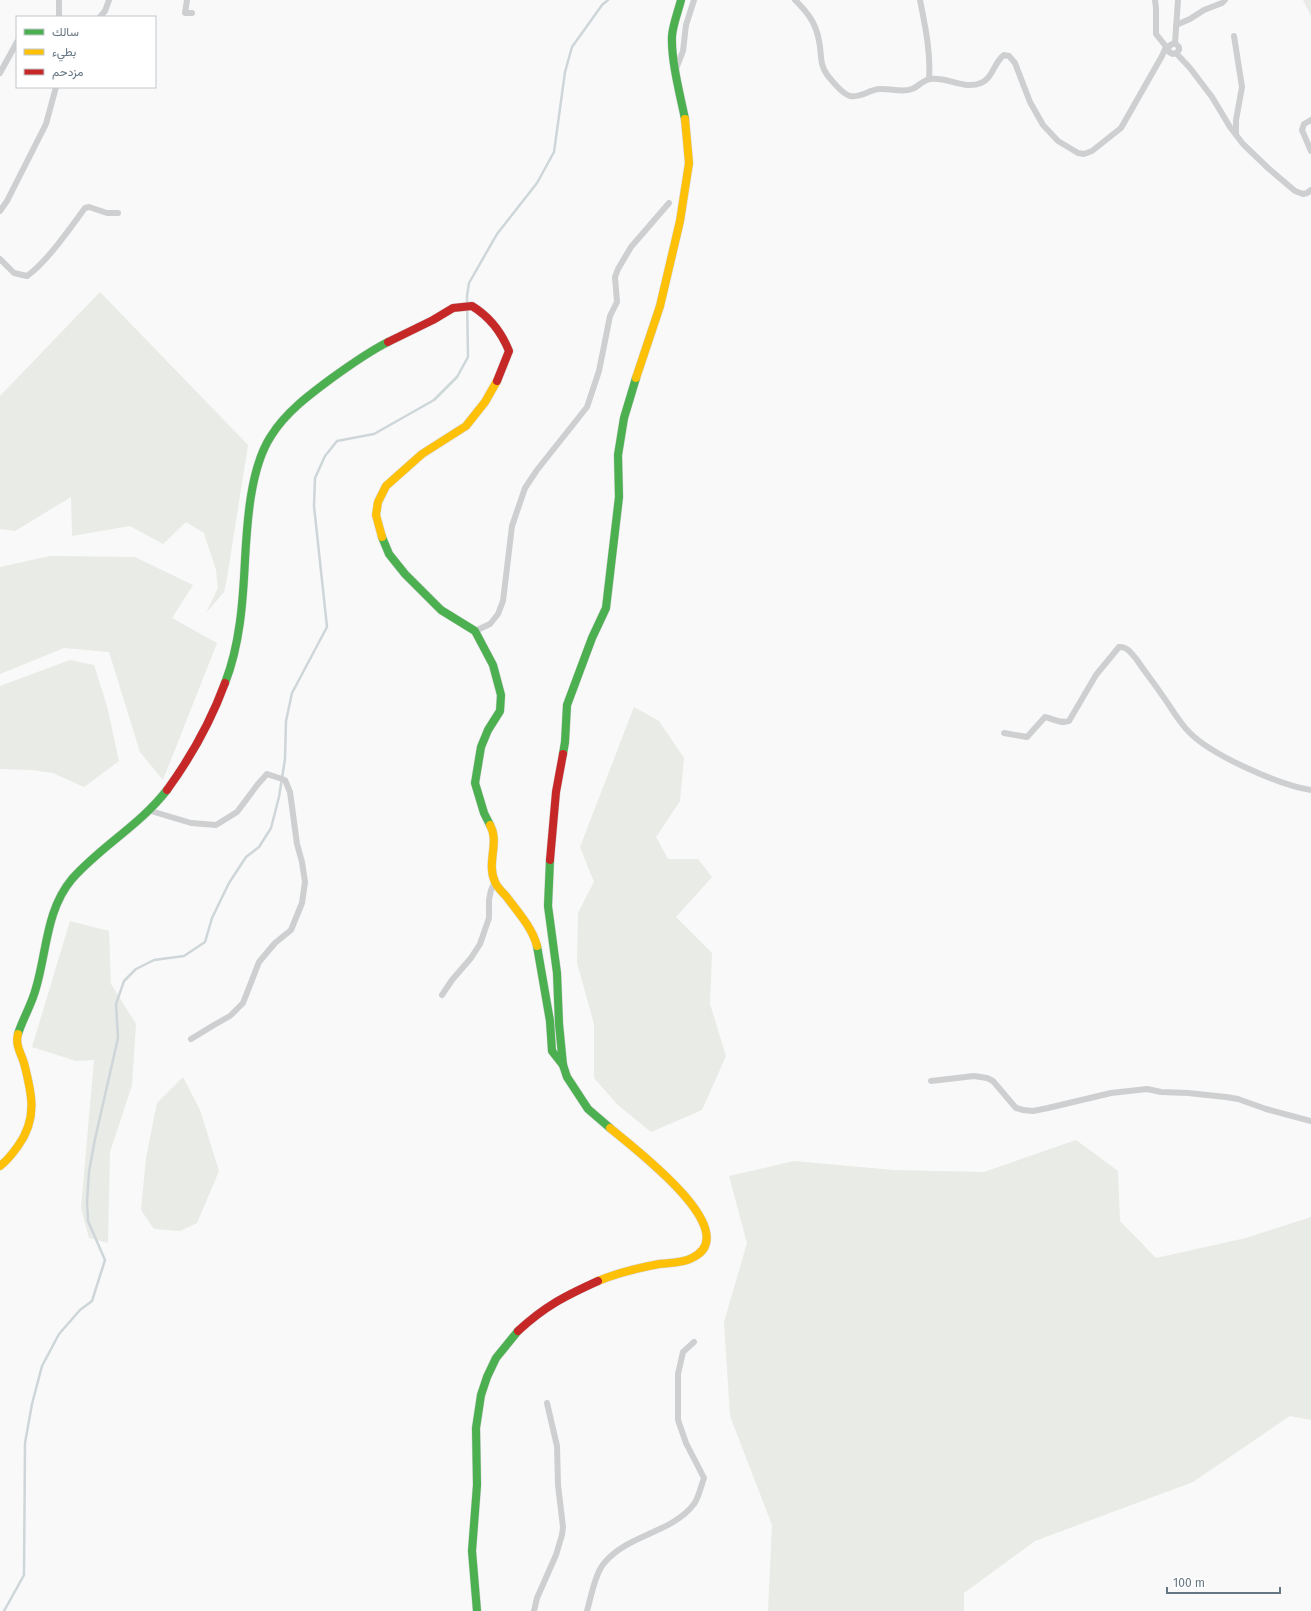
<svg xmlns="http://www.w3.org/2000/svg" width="1311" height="1611" font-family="'Fira Sans',Vazirmatn,sans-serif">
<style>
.green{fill:#e8ebe6}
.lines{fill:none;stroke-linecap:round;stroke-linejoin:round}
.stream{stroke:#ced6d9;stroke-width:2.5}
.fast-casing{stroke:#d5d6d7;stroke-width:9}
.slow-casing{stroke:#d5d6d7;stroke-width:9}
.jam-casing{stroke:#d5d6d7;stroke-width:9}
.street{stroke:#cecfd0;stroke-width:6}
.fast{stroke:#4caf50;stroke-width:8}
.slow{stroke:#ffc107;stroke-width:8}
.jam{stroke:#c62828;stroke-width:8}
</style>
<rect width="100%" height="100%" fill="#f9f9f9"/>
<g class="green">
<path d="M 1303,0 L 1311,0 L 1311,16 Z"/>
<path d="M 100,292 L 248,445 L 227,578 L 224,592 L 206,613 L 218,588 L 216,570 L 204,533 L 186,522 L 163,544 L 130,526 L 72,536 L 71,497 L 15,531 L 0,529 L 0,396 Z"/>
<path d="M 50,556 L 135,557 L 193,585 L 172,618 L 217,643 L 163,780 L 140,752 L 109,652 L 64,648 L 0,674 L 0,567 Z"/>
<path d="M 70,660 L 94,665 L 107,706 L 119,761 L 84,787 L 53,773 L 31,770 L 0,769 L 0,686 Z"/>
<path d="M 634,707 L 659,721 L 684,758 L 680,801 L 656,837 L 668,859 L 698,859 L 712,877 L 676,917 L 712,953 L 710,1004 L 726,1056 L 702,1110 L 651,1132 L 618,1105 L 594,1078 L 594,1024 L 577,963 L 578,913 L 594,882 L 580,847 Z"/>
<path d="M 70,921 L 109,931 L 111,984 L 136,1024 L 132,1085 L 110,1152 L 108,1243 L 89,1238 L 81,1208 L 94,1060 L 76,1061 L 32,1047 Z"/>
<path d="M 183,1077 L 200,1110 L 219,1171 L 197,1223 L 180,1231 L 154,1229 L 141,1210 L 146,1158 L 157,1103 Z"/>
<path d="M 1076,1140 L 1118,1171 L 1120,1221 L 1156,1258 L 1246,1238 L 1311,1217 L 1311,1420 L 1290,1416 L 1193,1482 L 1035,1541 L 964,1593 L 964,1611 L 768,1611 L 772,1525 L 730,1416 L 724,1322 L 747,1243 L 729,1176 L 794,1161 L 893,1170 L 984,1172 Z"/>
</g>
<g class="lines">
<path class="stream" d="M 4,1611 L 24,1575 L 25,1443 L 32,1404 L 42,1366 L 59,1334 L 80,1310 L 92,1301 L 105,1260 L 88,1221 L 87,1202 L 89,1172 L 95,1139 L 118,1038 L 116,1004 L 124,981 L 136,969 L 154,960 L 184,956 L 205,942 L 212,918 L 229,883 L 246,857 L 259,847 L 271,828 L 279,797 L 285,759 L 286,721 L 292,693 L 327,627 L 314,506 L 315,478 L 325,456 L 337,441 L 374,434 L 434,400 L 457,377 L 468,357 L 467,296 L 469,283 L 497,234 L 537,183 L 554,152 L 565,72 L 572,47 L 602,5 L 608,0"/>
<g class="fast-casing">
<g id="fast">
<path d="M 681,0 C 678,12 673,24 672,36 C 671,61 680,94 685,119"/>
<path d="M 382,537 L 389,554 L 405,574 L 441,610 L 475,631 L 493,665 L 501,695 L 500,711 L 488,730 L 481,747 L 475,783 L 484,813 L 490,825"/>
<path d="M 225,683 C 240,645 243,601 245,560 C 247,524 250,468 271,436 C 286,412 309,395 332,378 C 350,365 368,352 388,342"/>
<path d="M 563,754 L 565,742 L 567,705 L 592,638 L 606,608 L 619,497 L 618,455 L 624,418 L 636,378"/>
<path d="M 550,860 L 548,906 L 557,973 L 559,1024 L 563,1065 L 567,1077 L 588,1109 L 610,1128"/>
<path d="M 537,946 L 550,1021 L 552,1051 L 563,1065"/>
<path d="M 18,1034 C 23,1018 32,1004 36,988 C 47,951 46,910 72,879 C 101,846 139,826 167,790"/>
<path d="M 477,1611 L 472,1551 L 477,1485 L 476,1428 L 481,1395 L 487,1377 L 496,1358 L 518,1331"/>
</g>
</g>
<g class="slow-casing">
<g id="slow">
<path d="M 636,378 L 660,306 L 680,221 L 689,163 L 685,119"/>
<path d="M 382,537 L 376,515 L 378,502 L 386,486 L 422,454 L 466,426 L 485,402 L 497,381"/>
<path d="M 490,825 C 500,842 486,863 495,882 C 497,887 502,892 506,896 C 517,911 532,927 537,946"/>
<path d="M 0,1166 C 8,1160 13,1153 18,1146 C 38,1118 32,1094 24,1063 C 21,1053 15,1045 18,1034"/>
<path d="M 598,1281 C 617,1273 638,1268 659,1264 C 669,1263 683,1263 692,1258 C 747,1232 631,1146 610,1128"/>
</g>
</g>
<g class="jam-casing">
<g id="jam">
<path d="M 388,342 L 433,320 L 453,308 L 472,306 C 490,317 501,331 509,351 L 497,381"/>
<path d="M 167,790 C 191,757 211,721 225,683"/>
<path d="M 550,860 L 556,792 L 563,754"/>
<path d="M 518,1331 C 545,1306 565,1296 598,1281"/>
</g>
</g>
<g class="street">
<path d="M 59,0 L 59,17"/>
<path d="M 187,0 L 185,13 L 192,13"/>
<path d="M 795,0 C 808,13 816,23 819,41 C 822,54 819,65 828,76 C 833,82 842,94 850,96 C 860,98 869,90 879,89 C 890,88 902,93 912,89 C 918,87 924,79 931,79 C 948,77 964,90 981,83 C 993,78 994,62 1004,55 L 1009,56 L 1015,63 L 1030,102 L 1043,125 L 1058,141 L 1078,153 L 1084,154 L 1092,151 L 1121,128 L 1162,56 L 1166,47"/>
<path d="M 920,0 C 925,25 931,53 929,79"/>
<path d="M 1155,0 L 1156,8 L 1156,34 L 1168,49"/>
<path d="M 100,17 L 105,11 L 109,0"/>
<path d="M 1176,25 L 1190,19 L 1204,10 L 1222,3 L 1225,0"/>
<path d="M 1234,36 L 1242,87 L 1236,120 L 1236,134"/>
<path d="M 1175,43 L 1178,0"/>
<path d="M 1176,53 L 1179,50 L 1179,47 L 1176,44 L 1172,44 L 1168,47 L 1169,52 L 1173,54 L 1176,53 L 1190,68 L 1212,97 L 1230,127 L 1243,144 L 1268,168 L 1295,191 L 1303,194 L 1307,193 L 1311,190"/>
<path d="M 676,69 L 683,51 L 686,25 L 694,0"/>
<path d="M 0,73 L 17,42"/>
<path d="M 1311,120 L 1304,124 L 1302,130 L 1311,151"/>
<path d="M 0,211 L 7,201 L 46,124 L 56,87"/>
<path d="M 0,259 L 14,273 L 27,276 C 47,262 70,228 85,208 L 89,207 L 107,213 L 118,213"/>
<path d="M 475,631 L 490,624 L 498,614 L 503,601 L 512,526 L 525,488 L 537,470 L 587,407 L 599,371 L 610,316 L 617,302 L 615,277 L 618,269 L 631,247 L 669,203"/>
<path d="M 1004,733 L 1027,737 L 1045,717 C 1054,719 1060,724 1069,721 L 1096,675 L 1119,647 C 1127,646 1132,654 1137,660 C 1145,672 1154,683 1162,695 C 1171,707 1178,721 1189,732 C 1211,755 1279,785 1311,790"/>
<path d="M 151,811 L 191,823 L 216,825 L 237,812 L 258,784 L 267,774 L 285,780 L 290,792 L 297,844 L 302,862 L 305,882 L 302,903 L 291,930 L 275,943 L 259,962 L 243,1003 L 230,1016 L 214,1025 L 191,1039"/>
<path d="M 442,995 L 452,980 L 471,958 L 480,944 L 489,918 L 489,900 L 491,890 L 495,882"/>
<path d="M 931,1081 L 974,1076 L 987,1078 L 993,1081 L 1016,1108 L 1023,1110 L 1033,1111 L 1048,1108 L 1111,1093 L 1147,1089 L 1161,1092 L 1188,1093 L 1226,1097 L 1238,1099 L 1266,1109 L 1311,1121"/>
<path d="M 534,1611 L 537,1598 L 556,1555 L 562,1535 L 563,1527 L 558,1485 L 557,1446 L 547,1403"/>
<path d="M 587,1611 C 591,1597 595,1573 605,1562 C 629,1534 672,1533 694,1504 C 699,1497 701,1486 704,1478 L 686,1443 L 678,1420 L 678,1374 L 683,1352 L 694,1342"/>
</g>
<use href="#fast" class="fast"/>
<use href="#slow" class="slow"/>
<use href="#jam" class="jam"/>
</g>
<rect x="16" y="16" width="140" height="72" fill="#ffffff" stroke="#c1c8cd"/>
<rect x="24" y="29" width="20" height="6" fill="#4caf50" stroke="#c1c8cd"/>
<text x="52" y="36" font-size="12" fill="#657683">سالك</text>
<rect x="24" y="49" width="20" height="6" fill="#ffc107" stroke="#c1c8cd"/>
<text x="52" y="56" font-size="12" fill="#657683">بطيء</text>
<rect x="24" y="69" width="20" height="6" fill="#c62828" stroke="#c1c8cd"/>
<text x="52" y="76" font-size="12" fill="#657683">مزدحم</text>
<path d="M1167 1587v6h113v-6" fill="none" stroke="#657683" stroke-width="2"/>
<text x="1173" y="1587" font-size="12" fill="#657683" stroke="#ffffff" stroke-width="3" paint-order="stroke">100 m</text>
</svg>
